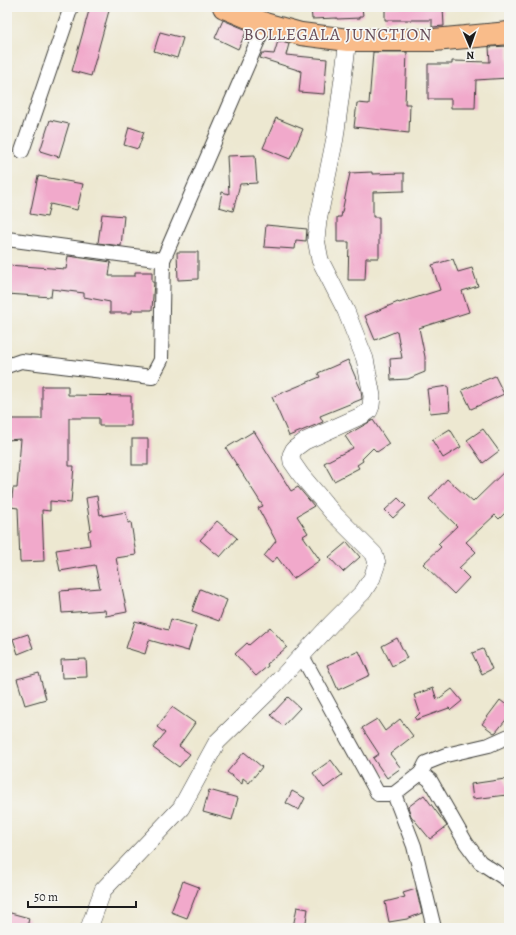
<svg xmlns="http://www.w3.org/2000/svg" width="516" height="935" font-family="Alegreya,serif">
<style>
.building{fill:#f1a9cb}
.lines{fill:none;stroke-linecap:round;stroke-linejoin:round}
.minor-casing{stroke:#3b3b37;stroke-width:16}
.tertiary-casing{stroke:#3b3b37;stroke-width:18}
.primary-casing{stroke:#3b3b37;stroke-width:24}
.minor{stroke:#fff;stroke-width:14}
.tertiary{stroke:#fff;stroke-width:17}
.primary{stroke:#f9bc8a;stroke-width:22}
.labels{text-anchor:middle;stroke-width:3.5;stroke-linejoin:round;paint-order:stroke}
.neighbourhood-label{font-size:17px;letter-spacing:1px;fill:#674d59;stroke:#f6f6f2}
</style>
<rect width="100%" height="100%" fill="#f6f6f2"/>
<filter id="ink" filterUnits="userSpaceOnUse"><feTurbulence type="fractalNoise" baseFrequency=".025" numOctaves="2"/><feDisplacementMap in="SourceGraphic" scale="8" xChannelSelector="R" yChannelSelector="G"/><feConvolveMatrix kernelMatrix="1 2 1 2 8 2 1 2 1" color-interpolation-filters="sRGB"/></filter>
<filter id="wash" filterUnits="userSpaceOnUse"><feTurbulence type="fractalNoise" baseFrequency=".012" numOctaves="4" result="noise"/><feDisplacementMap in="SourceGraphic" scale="16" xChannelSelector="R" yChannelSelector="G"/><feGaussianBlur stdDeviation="0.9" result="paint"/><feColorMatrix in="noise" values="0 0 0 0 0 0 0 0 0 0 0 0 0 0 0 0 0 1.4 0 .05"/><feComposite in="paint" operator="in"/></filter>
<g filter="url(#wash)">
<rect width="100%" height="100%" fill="#ede8d1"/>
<g id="blocks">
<g class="building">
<path d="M 90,7 L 110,7 L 91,76 L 72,71 Z"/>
<path d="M 311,7 L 362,7 L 363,16 L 360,16 L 360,18 L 337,19 L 337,18 L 312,19 Z"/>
<path d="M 385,7 L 443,7 L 444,26 L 432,27 L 432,20 L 385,20 Z"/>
<path d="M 223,20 L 247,30 L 238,49 L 215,38 Z"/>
<path d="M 160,32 L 183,38 L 177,58 L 154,51 Z"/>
<path d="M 278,41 L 289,44 L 286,55 L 327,59 L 324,94 L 299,92 L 301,71 L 260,58 L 262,53 L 274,54 Z"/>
<path d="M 508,46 L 509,78 L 476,80 L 475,108 L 451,108 L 451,99 L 428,99 L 428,64 L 452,64 L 452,61 L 490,62 L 489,47 Z"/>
<path d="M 373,52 L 407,52 L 405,104 L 410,104 L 409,133 L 354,127 L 357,103 L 369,104 Z"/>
<path d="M 276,118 L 303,129 L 290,159 L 263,148 Z"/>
<path d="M 50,120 L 69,124 L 59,157 L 40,151 Z"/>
<path d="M 129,127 L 144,132 L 138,149 L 124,145 Z"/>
<path d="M 255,155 L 257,183 L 240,184 L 233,211 L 219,207 L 222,192 L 229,194 L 227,156 Z"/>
<path d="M 372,172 L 372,174 L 404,173 L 404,191 L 373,192 L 373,217 L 379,217 L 379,258 L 366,258 L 365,280 L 348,280 L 349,242 L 337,242 L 337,217 L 341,217 L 350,173 Z"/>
<path d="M 38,176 L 83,184 L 77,210 L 50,204 L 47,217 L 30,214 Z"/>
<path d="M 102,214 L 124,216 L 121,246 L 98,243 Z"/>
<path d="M 266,225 L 307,229 L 306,241 L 296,240 L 295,249 L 264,247 Z"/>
<path d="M 177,252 L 198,252 L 198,279 L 178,280 Z"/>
<path d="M 68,256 L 111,262 L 109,276 L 135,276 L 135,272 L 152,272 L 152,282 L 154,282 L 152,310 L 132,310 L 132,313 L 110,313 L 110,302 L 84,297 L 84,293 L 52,289 L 51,297 L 7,294 L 7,265 L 66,269 Z"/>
<path d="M 453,259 L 458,272 L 472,268 L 478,286 L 462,291 L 469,312 L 419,328 L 425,357 L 425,372 L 408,379 L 391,380 L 390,359 L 402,358 L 397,331 L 375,340 L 365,316 L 398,302 L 399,303 L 440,290 L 432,265 Z"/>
<path d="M 348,360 L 361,390 L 362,399 L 320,416 L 323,422 L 289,436 L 272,397 L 320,377 L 318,373 Z"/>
<path d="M 495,376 L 504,394 L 471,409 L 462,390 Z"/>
<path d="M 42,386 L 68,386 L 68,395 L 131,396 L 131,426 L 99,426 L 99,418 L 69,418 L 69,466 L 74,466 L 71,503 L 50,501 L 50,511 L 42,510 L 44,561 L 20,562 L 18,508 L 11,507 L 13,488 L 17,488 L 21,439 L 7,440 L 7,419 L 42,419 Z"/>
<path d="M 448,386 L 450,411 L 430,413 L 427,389 Z"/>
<path d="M 373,420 L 389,444 L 377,452 L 373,448 L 362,459 L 363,461 L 357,465 L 359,468 L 334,481 L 324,463 L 353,448 L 345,436 Z"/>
<path d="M 450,429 L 461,447 L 443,458 L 432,440 Z"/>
<path d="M 483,429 L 499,451 L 483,463 L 467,440 Z"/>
<path d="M 254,431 L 291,491 L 298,487 L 314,506 L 297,516 L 308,533 L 303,536 L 320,560 L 293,579 L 277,557 L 272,563 L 264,556 L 276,541 L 258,508 L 263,506 L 226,448 Z"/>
<rect x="132" y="439" width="16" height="26"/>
<path d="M 509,467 L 509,509 L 499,519 L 495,515 L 466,542 L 476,552 L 459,568 L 469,578 L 454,594 L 423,564 L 441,547 L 438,544 L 457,526 L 429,499 L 447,479 L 473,502 Z"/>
<path d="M 97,496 L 100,515 L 103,514 L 103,516 L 126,512 L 128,523 L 131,522 L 136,555 L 116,558 L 127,612 L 106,616 L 105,610 L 62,613 L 60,591 L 100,588 L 95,565 L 60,571 L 56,550 L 90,545 L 88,531 L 91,530 L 86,498 Z"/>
<path d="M 398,498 L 406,506 L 393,518 L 385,510 Z"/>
<path d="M 217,521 L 237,538 L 220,557 L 200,540 Z"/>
<path d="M 347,542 L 360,557 L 343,572 L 329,557 Z"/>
<path d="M 200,589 L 227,600 L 219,621 L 192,611 Z"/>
<path d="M 171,619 L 196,626 L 188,651 L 149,640 L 145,654 L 126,648 L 135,621 L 168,630 Z"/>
<path d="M 270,627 L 287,647 L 267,664 L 268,666 L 256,676 L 235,654 L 247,643 L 249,645 Z"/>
<path d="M 28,634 L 33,648 L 18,654 L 13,639 Z"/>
<path d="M 397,638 L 407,658 L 392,666 L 382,646 Z"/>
<path d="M 483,649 L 492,669 L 482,674 L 472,653 Z"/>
<path d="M 359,651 L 370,675 L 338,690 L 327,665 Z"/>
<path d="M 86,659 L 87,677 L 62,678 L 61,660 Z"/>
<path d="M 39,673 L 46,699 L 25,705 L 17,679 Z"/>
<path d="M 433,688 L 437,700 L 452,689 L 462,701 L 451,710 L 449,708 L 416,720 L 415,718 L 420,713 L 414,695 Z"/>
<path d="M 288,697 L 300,708 L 283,726 L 271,715 Z"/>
<path d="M 500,700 L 509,707 L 509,716 L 496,732 L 494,733 L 482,724 Z"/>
<path d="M 172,707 L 195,723 L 179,746 L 190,754 L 179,767 L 153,748 L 165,733 L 157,727 Z"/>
<path d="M 377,719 L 385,731 L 400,719 L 413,736 L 390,754 L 401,768 L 387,778 L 373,758 L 379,754 L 362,728 Z"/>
<path d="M 244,752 L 262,767 L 249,783 L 243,778 L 242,784 L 227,772 Z"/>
<path d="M 331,760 L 342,775 L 324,788 L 313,773 Z"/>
<path d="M 505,779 L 507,795 L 473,799 L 471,784 Z"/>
<path d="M 209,790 L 238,798 L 232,820 L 203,812 Z"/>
<path d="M 292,791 L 305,798 L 299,810 L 286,803 Z"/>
<path d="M 424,795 L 447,826 L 430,839 L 411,816 L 408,807 Z"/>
<path d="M 183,881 L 199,887 L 187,918 L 171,912 Z"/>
<path d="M 416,889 L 422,913 L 407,919 L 389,922 L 385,902 L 405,897 L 403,893 Z"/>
<path d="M 297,907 L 308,909 L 305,928 L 293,927 Z"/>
<path d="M 7,912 L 29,918 L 27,928 L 7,928 Z"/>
</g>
</g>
</g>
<g filter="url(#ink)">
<use href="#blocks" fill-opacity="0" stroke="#3b3b37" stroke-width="1"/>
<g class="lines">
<g class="minor-casing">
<g id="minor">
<path d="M 22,151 L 71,7"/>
<path d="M 7,239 L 163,260"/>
<path d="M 7,366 L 21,361 L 152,377 L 161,360 L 163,260 L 265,24"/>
<path d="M 302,656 L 378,794 L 394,794 L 421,773 L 430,780 L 466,843 L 480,862 L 509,881"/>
<path d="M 421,773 L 426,763 L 446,755 L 489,745 L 509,736"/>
<path d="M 394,794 L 414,846 L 434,928"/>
</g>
</g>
<g class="tertiary-casing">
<path id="tertiary" d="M 89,928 L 103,890 L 181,808 L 217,742 L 270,690 L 331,624 L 363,592 L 372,578 L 377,563 L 374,554 L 333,513 L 301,475 L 292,462 L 291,455 L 294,449 L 305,441 L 363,415 L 369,411 L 371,406 L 372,396 L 365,359 L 346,311 L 320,260 L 316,239 L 318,221 L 335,138 L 348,40"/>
</g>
<g class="primary-casing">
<path id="primary" d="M 224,7 L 265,24 L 301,34 L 348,40 L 434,40 L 509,33"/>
</g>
<use href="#minor" class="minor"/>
<use href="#tertiary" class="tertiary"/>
<use href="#primary" class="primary"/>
</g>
</g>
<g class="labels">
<g class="neighbourhood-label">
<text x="338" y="40">BOLLEGALA JUNCTION</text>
</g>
</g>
<rect width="516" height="935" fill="none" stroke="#f6f6f2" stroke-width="24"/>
<g transform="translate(470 46) rotate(178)" stroke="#f6f6f2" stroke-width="3" paint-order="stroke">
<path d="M0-3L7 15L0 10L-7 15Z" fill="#1c1c1c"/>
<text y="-6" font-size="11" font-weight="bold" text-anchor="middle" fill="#1c1c1c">N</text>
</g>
<path d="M28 901v6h108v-6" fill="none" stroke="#1c1c1c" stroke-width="2"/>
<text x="34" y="901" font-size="12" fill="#1c1c1c" stroke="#f6f6f2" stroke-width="3" paint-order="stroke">50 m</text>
</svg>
